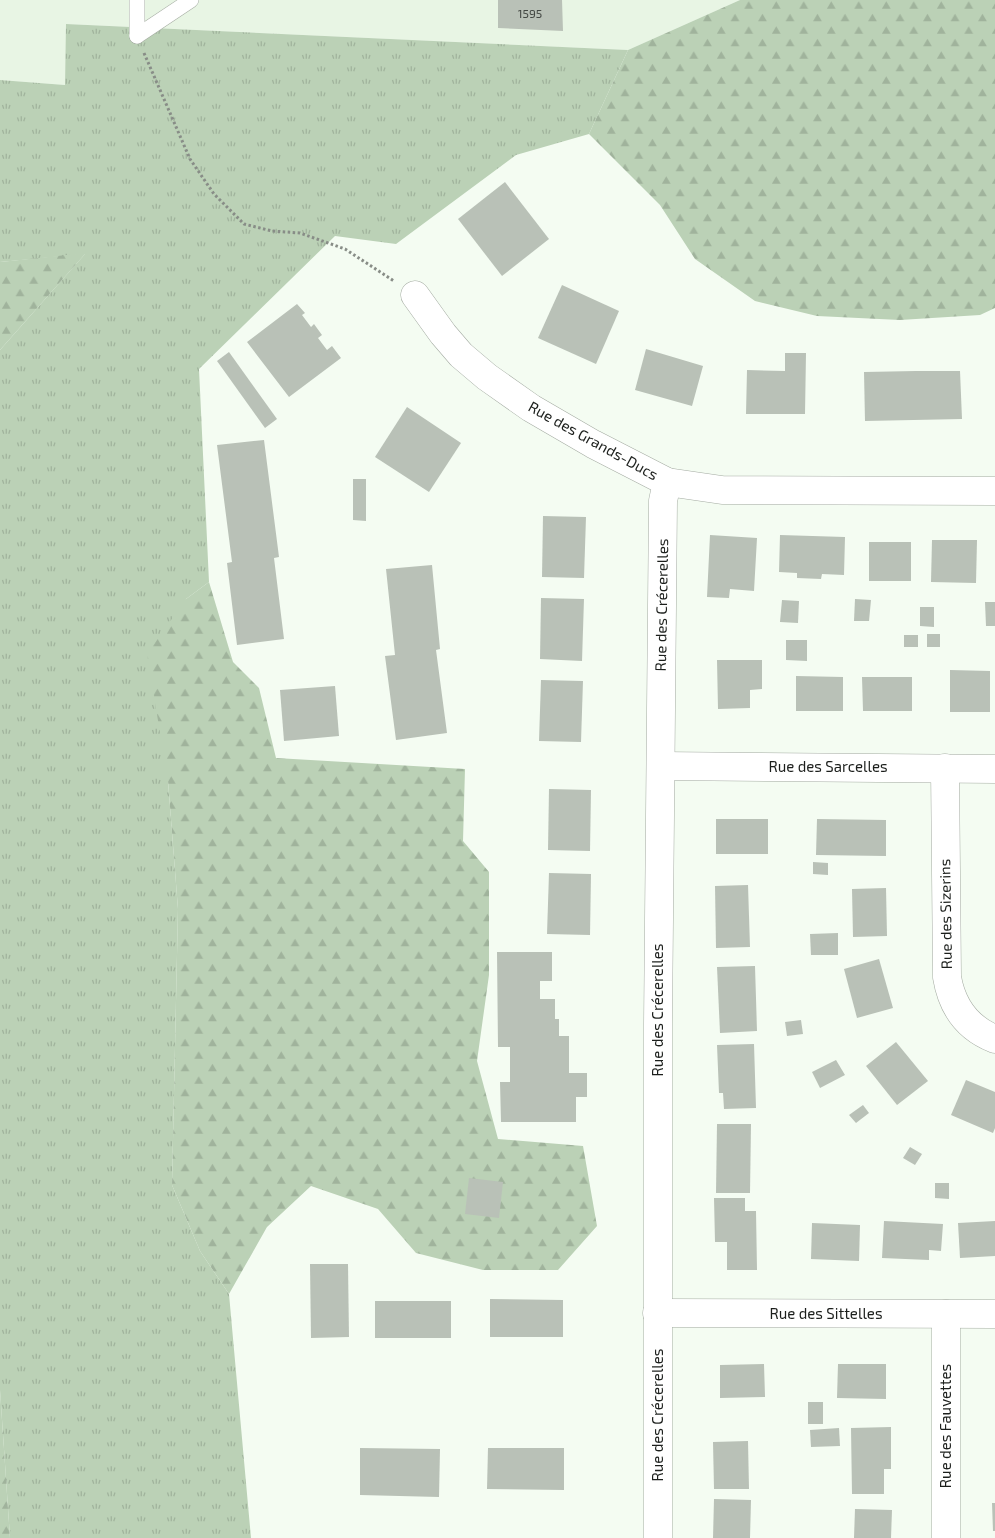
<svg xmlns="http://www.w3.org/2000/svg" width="995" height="1538" font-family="'Exo 2',sans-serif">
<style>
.built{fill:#e8f5e4}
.grass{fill:url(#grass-tufts)}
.forest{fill:url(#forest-firs)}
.building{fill:#b9c1b7}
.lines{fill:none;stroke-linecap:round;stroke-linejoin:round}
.service-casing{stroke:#a4aba2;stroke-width:16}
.minor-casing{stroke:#a4aba2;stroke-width:29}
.path{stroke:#888d87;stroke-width:3;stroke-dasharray:2.5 2.5;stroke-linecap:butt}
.service{stroke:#fff;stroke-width:15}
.minor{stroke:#fff;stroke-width:28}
.labels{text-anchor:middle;stroke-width:4;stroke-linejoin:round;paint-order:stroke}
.number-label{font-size:12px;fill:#434843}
.street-label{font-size:15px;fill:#1c1f1c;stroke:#fff}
</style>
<defs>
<pattern id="grass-tufts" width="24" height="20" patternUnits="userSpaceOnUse" patternTransform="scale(1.25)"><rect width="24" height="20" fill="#bbd1b6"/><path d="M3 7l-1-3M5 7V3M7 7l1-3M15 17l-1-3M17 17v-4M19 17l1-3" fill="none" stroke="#a0b39c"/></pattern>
<pattern id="forest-firs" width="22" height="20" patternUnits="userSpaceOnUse" patternTransform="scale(1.25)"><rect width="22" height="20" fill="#bbd1b6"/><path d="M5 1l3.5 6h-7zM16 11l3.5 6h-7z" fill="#a0b39c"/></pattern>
</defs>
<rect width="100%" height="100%" fill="#f4fcf2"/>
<path class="built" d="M 0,0 L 740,0 L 628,50 L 67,24 L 65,85 L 0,80 Z"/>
<path class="grass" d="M 66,24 L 628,50 L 589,134 L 516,155 L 396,244 L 335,236 L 199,369 L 209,582 L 186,599 L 168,781 L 178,909 L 172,1185 L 200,1251 L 229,1294 L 251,1538 L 10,1538 L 0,1390 L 0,350 L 85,254 L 0,262 L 0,80 L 65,85 Z"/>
<g class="forest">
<path d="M 740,0 L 995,0 L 995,308 L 980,315 L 900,320 L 817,316 L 755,301 L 695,259 L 660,205 L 589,134 L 628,50 Z"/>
<path d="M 86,253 L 0,350 L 0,262 Z"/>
<path d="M 209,582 L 233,662 L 259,688 L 276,758 L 465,769 L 463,841 L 489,872 L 489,975 L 477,1061 L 498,1139 L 583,1146 L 597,1226 L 558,1270 L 483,1270 L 416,1253 L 378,1209 L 311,1186 L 267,1227 L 229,1294 L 200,1251 L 172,1185 L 178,909 L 168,781 L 147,654 L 186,599 Z"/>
<path d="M 0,1390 L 10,1538 L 0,1538 Z"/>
</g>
<g class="building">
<path d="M 498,0 L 562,0 L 563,31 L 498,28 Z"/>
<path d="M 505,182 L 549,239 L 502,276 L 458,219 Z"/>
<path d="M 562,285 L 619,311 L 596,364 L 538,338 Z"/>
<path d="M 297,304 L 305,313 L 302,315 L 311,327 L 314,324 L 322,335 L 318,338 L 327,350 L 332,346 L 341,358 L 289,397 L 247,342 Z"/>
<path d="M 646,349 L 703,366 L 692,406 L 635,390 Z"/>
<path d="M 229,352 L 277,419 L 265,428 L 217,361 Z"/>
<path d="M 785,353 L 806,353 L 805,414 L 746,414 L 747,370 L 785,371 Z"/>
<path d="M 916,371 L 960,371 L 962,419 L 865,421 L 864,372 Z"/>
<path d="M 407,407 L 461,443 L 429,492 L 375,457 Z"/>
<path d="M 264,440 L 279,557 L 274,558 L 284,639 L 237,645 L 227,563 L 232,562 L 217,445 Z"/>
<path d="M 353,479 L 366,479 L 366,521 L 353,520 Z"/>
<path d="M 543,516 L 586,517 L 584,578 L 542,577 Z"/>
<path d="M 710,535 L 757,538 L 754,591 L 730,589 L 729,598 L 707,597 Z"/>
<path d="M 780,535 L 845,537 L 844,575 L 822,574 L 821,579 L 797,578 L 797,573 L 779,572 Z"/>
<path d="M 932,540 L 977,540 L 976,583 L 931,582 Z"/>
<rect x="869" y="542" width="42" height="39"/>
<path d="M 432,565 L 440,649 L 436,650 L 447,733 L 396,740 L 385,656 L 395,655 L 386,569 Z"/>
<path d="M 541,598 L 584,599 L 582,661 L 540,659 Z"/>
<path d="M 855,599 L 871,600 L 869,621 L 854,621 Z"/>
<path d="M 782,600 L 799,601 L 798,623 L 780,622 Z"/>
<path d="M 985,602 L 995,602 L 995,626 L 986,626 Z"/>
<path d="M 920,607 L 934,607 L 934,627 L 920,626 Z"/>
<rect x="927" y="634" width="13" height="13"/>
<rect x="904" y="635" width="14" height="12"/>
<path d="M 786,640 L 807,640 L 807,661 L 786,660 Z"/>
<path d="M 717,660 L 762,660 L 762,689 L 750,690 L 750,708 L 718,709 Z"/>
<path d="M 950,670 L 990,671 L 990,712 L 950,712 Z"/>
<path d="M 796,676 L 843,677 L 843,711 L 796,711 Z"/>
<path d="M 862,677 L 912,677 L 912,711 L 863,711 Z"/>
<path d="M 541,680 L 583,681 L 581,742 L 539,741 Z"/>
<path d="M 335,686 L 339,736 L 284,741 L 280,690 Z"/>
<path d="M 549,789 L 591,790 L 590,851 L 548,850 Z"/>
<rect x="716" y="819" width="52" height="35"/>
<path d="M 817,819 L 886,820 L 886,856 L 816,855 Z"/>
<path d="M 813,862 L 828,863 L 828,875 L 813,874 Z"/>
<path d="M 549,873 L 591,874 L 590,935 L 547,934 Z"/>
<path d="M 748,885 L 750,947 L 716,948 L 715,886 Z"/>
<path d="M 886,888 L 887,936 L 853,937 L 852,889 Z"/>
<path d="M 838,933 L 838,955 L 811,955 L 810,934 Z"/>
<path d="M 497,952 L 552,952 L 552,981 L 540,981 L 540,999 L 555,999 L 555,1019 L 559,1019 L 559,1036 L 569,1036 L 569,1073 L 587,1073 L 587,1097 L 576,1097 L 576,1122 L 501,1122 L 500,1082 L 510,1082 L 510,1047 L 498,1047 Z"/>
<path d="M 879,959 L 893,1008 L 857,1018 L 844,969 Z"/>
<path d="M 755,966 L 757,1031 L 720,1033 L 717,967 Z"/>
<path d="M 801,1020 L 803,1034 L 787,1036 L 785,1022 Z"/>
<path d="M 896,1042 L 928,1081 L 897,1105 L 866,1066 Z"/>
<path d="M 754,1044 L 756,1108 L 724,1109 L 723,1093 L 719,1093 L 717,1045 Z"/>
<path d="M 836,1060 L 845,1075 L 820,1088 L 812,1072 Z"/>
<path d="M 966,1080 L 995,1092 L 995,1128 L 993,1133 L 951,1115 Z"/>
<path d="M 863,1105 L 869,1113 L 856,1123 L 849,1115 Z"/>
<path d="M 717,1124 L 751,1124 L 750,1193 L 716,1193 Z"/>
<path d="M 910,1147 L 922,1154 L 915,1165 L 903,1158 Z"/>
<path d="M 469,1178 L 503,1182 L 499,1218 L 465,1214 Z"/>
<path d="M 935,1183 L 949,1183 L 949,1199 L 935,1198 Z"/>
<path d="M 714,1198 L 745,1198 L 745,1211 L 756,1211 L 757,1270 L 727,1270 L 727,1242 L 715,1242 Z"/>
<path d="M 884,1221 L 943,1224 L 941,1251 L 929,1250 L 929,1260 L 882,1258 Z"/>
<path d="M 995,1221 L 995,1256 L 960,1258 L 958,1223 Z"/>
<path d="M 812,1223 L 860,1225 L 859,1261 L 811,1259 Z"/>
<path d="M 310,1264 L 348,1264 L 349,1337 L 311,1338 Z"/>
<path d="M 490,1299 L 563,1300 L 563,1337 L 490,1337 Z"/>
<rect x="375" y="1301" width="76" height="37"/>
<path d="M 764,1364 L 765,1397 L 720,1398 L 720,1365 Z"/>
<path d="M 838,1364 L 886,1364 L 886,1399 L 837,1398 Z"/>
<rect x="808" y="1402" width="15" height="22"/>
<path d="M 891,1427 L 891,1469 L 884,1469 L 884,1494 L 852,1494 L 851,1428 Z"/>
<path d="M 839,1428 L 840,1446 L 811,1447 L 810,1430 Z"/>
<path d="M 748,1441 L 749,1489 L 714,1489 L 713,1442 Z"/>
<path d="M 360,1448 L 440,1449 L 439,1497 L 360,1495 Z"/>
<path d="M 488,1448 L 564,1448 L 564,1490 L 487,1489 Z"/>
<path d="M 714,1499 L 751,1500 L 750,1538 L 713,1538 Z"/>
<path d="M 992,1503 L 995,1503 L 995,1531 L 993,1531 Z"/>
<path d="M 855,1509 L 892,1510 L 891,1538 L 854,1538 Z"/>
</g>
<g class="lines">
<g class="service-casing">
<g id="service">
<path d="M 137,0 L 137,36"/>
<path d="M 137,36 L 191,0"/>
</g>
</g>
<g class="minor-casing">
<g id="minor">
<path d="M 415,295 L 443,334 L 461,355 L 487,377 L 531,408 L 593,444 L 667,482 L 722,490 L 995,491"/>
<path d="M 661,766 L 995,769"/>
<path d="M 945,768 L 947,977 C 952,1007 967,1028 995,1039"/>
<path d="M 657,1313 L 995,1314"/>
<path d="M 658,1538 L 658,1025 L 663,501 L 667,482"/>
<path d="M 946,1538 L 946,1314"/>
</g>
</g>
<path class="path" d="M 144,53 L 190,159 L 214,194 L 244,224 L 272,231 L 300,233 L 345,249 L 394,281"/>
<use href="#service" class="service"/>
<use href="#minor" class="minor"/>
</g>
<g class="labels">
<g class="number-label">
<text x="530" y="18">1595</text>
</g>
<g class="street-label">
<text transform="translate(593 441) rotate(29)" y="5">Rue des Grands-Ducs</text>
<text transform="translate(662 605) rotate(-89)" y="5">Rue des Crécerelles</text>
<text x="828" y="772">Rue des Sarcelles</text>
<text transform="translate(946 914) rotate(-91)" y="5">Rue des Sizerins</text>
<text transform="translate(658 1010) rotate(-90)" y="5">Rue des Crécerelles</text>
<text x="826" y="1319">Rue des Sittelles</text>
<text transform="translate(658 1415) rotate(-90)" y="5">Rue des Crécerelles</text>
<text transform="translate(946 1426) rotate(-90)" y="5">Rue des Fauvettes</text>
</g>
</g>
</svg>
